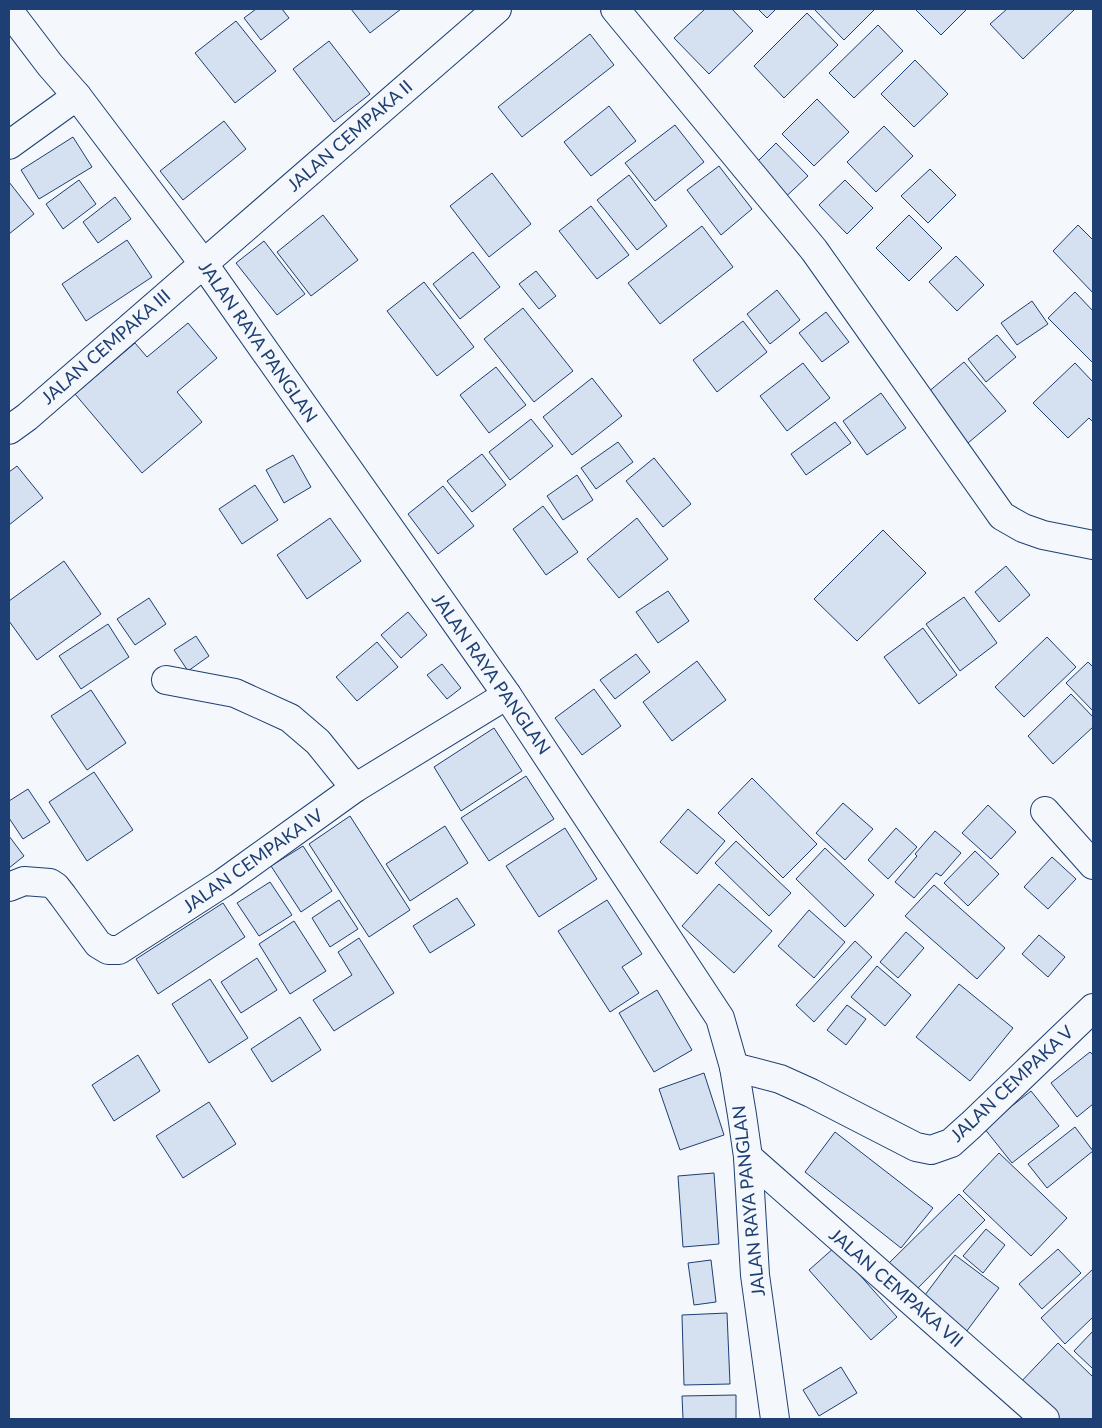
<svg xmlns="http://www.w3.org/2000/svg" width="1102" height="1428" font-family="Lato,sans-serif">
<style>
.building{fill:#d5e0f0;stroke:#1d3f73}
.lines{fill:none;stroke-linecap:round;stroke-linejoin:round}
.minor-casing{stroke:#1d3f73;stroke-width:30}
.minor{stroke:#f4f7fb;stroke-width:28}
.labels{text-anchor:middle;stroke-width:4;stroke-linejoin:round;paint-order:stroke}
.street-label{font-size:18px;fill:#1d3f73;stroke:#f4f7fb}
</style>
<rect width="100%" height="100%" fill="#f4f7fb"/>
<g class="building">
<path d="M 256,9 L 282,9 L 289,18 L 261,40 L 244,18 Z"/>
<path d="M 351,9 L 401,9 L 370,33 Z"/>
<path d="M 705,9 L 732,9 L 753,31 L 709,74 L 674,38 Z"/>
<path d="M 758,9 L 776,9 L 767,18 Z"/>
<path d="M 814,9 L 875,9 L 844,40 Z"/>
<path d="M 915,9 L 967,9 L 941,35 Z"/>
<path d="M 1007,9 L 1075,9 L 1023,59 L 990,24 Z"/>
<path d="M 807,13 L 838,45 L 784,98 L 754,66 Z"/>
<path d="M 236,21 L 276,71 L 235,103 L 195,53 Z"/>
<path d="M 878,25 L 903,51 L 854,98 L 829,73 Z"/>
<path d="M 590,34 L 614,65 L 522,137 L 498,107 Z"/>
<path d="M 329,41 L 370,94 L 334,122 L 293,69 Z"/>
<path d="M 915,60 L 948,94 L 914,127 L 881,94 Z"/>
<path d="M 817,99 L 849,132 L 814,166 L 782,134 Z"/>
<path d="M 609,106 L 636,141 L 591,176 L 564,142 Z"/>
<path d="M 224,121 L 246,149 L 183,200 L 160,171 Z"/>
<path d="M 675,125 L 704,162 L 655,201 L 625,163 Z"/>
<path d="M 884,126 L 913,156 L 876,192 L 847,162 Z"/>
<path d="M 73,137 L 92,167 L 39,199 L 21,170 Z"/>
<path d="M 776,143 L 808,176 L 780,202 L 749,170 Z"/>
<path d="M 719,166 L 752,209 L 721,235 L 687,190 Z"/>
<path d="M 930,169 L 956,195 L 928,223 L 901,196 Z"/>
<path d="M 492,173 L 531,224 L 489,257 L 450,206 Z"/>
<path d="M 629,175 L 667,226 L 637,250 L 597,200 Z"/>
<path d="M 79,180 L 96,204 L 63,229 L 46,204 Z"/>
<path d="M 845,180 L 873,208 L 847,234 L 819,205 Z"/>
<path d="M 9,182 L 34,214 L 9,234 Z"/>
<path d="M 115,197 L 131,219 L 98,243 L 83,222 Z"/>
<path d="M 591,206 L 629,255 L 597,279 L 559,231 Z"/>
<path d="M 323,215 L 358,260 L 311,296 L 277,252 Z"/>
<path d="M 909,215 L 942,248 L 909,281 L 876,248 Z"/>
<path d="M 1078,225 L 1093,240 L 1093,293 L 1053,251 Z"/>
<path d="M 702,226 L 733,267 L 660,324 L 628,283 Z"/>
<path d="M 127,240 L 152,277 L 86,321 L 62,284 Z"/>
<path d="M 264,241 L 305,294 L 277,315 L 236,263 Z"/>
<path d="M 473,252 L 500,287 L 460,319 L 433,284 Z"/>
<path d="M 956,256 L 984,285 L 957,311 L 929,282 Z"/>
<path d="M 536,271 L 556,296 L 539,309 L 519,284 Z"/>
<path d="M 424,282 L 474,347 L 437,376 L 387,311 Z"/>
<path d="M 777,290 L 800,320 L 770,344 L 747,314 Z"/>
<path d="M 1075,292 L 1093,311 L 1093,363 L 1048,318 Z"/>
<path d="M 1032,301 L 1048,324 L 1017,345 L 1001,323 Z"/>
<path d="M 523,308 L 573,371 L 534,402 L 484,339 Z"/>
<path d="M 826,312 L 849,342 L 822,362 L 799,333 Z"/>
<path d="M 743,321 L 767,352 L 717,392 L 693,360 Z"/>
<path d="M 188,323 L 217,358 L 177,392 L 202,422 L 142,473 L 75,394 L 135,343 L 147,357 Z"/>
<path d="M 997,335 L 1016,357 L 986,382 L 968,359 Z"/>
<path d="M 964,362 L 1006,411 L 968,443 L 927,393 Z"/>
<path d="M 803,363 L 830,398 L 787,431 L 760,396 Z"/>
<path d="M 1075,363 L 1093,382 L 1093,422 L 1089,418 L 1068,438 L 1033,403 Z"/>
<path d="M 496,367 L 526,405 L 489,433 L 460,395 Z"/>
<path d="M 592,378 L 622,416 L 572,455 L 543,417 Z"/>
<path d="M 881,393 L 906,428 L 867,455 L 843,421 Z"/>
<path d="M 531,419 L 553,446 L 510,480 L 489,452 Z"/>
<path d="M 835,422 L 851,443 L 806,475 L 791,454 Z"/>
<path d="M 618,442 L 633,462 L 596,489 L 581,468 Z"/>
<path d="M 482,454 L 506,485 L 472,512 L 447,481 Z"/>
<path d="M 293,455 L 311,487 L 284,503 L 266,470 Z"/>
<path d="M 654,458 L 691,504 L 663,527 L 626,481 Z"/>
<path d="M 17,466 L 43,498 L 9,525 L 9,472 Z"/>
<path d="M 577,475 L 593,500 L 563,520 L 547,496 Z"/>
<path d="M 255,485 L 278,520 L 242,544 L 219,509 Z"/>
<path d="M 443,486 L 474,526 L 438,554 L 408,514 Z"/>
<path d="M 543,506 L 578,552 L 546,575 L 513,529 Z"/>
<path d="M 330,518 L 361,561 L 307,599 L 277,555 Z"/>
<path d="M 637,518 L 668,559 L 619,598 L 587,559 Z"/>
<path d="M 883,530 L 926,573 L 857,641 L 814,599 Z"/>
<path d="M 64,561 L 101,614 L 37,660 L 9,621 L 9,601 Z"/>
<path d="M 1006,566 L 1030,595 L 999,622 L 975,592 Z"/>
<path d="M 668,591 L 689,621 L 658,643 L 636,612 Z"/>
<path d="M 964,597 L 997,643 L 960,671 L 926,624 Z"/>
<path d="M 149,598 L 166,624 L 135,645 L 117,619 Z"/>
<path d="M 408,612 L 427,635 L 401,658 L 381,635 Z"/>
<path d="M 108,624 L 129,657 L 81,689 L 59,656 Z"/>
<path d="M 923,628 L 957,675 L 919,704 L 884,657 Z"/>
<path d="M 196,636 L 209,656 L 188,671 L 174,650 Z"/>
<path d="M 1047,637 L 1076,667 L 1024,717 L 995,687 Z"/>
<path d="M 377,642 L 398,667 L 357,701 L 336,677 Z"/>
<path d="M 636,654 L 650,672 L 615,699 L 600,680 Z"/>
<path d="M 697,661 L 726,700 L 672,741 L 643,702 Z"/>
<path d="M 1088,662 L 1093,667 L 1093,711 L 1066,683 Z"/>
<path d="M 442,664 L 461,688 L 447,699 L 427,675 Z"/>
<path d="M 594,689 L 621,726 L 582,755 L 555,718 Z"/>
<path d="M 91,690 L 126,743 L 87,770 L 51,716 Z"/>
<path d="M 1071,694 L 1093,717 L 1093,727 L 1053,764 L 1028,736 Z"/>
<path d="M 494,728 L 522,771 L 461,811 L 434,767 Z"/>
<path d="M 94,772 L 133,830 L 87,861 L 49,802 Z"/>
<path d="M 526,776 L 554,819 L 489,861 L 461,818 Z"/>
<path d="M 752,778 L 817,844 L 783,878 L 718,813 Z"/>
<path d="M 28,789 L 50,822 L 23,839 L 9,818 L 9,801 Z"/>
<path d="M 843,803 L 873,829 L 845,860 L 816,833 Z"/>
<path d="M 988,805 L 1016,832 L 991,859 L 962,833 Z"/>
<path d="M 688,809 L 725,841 L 697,874 L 660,842 Z"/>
<path d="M 350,816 L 410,910 L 369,937 L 309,844 Z"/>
<path d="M 445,826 L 468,863 L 410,901 L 386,864 Z"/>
<path d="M 565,828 L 597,879 L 539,917 L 506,866 Z"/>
<path d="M 896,828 L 917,847 L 888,879 L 868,860 Z"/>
<path d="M 935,831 L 961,853 L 941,876 L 936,873 L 914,898 L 895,882 L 917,856 L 915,854 Z"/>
<path d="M 9,836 L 24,856 L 9,868 Z"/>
<path d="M 736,841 L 791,893 L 769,916 L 715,863 Z"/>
<path d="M 303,846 L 332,891 L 301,912 L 271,866 Z"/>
<path d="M 825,848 L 874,895 L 845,927 L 796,879 Z"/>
<path d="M 975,851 L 999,874 L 968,906 L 944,883 Z"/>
<path d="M 1052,857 L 1076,879 L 1048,909 L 1024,887 Z"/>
<path d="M 270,882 L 292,915 L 259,936 L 237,903 Z"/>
<path d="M 719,884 L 772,931 L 734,973 L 682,926 Z"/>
<path d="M 934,885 L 1005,948 L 977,979 L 905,916 Z"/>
<path d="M 457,898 L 475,925 L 430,953 L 413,926 Z"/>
<path d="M 339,900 L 358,929 L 330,947 L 312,918 Z"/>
<path d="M 607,900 L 642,954 L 622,967 L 639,993 L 610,1012 L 558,931 Z"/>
<path d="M 223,903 L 245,937 L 158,994 L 136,959 Z"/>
<path d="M 809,910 L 845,942 L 814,978 L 778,946 Z"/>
<path d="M 294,921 L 326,971 L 290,994 L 259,944 Z"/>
<path d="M 906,932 L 924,948 L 898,978 L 880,962 Z"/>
<path d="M 1039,935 L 1065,957 L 1048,977 L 1022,954 Z"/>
<path d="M 359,938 L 394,993 L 334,1031 L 313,1000 L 352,975 L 338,952 Z"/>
<path d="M 855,941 L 872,957 L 814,1022 L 796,1005 Z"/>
<path d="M 257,958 L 277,990 L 241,1013 L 221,982 Z"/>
<path d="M 877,966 L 911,995 L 885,1026 L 851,997 Z"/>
<path d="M 210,979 L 248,1038 L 209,1063 L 172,1004 Z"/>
<path d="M 959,984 L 1013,1028 L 970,1081 L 916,1037 Z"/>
<path d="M 657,990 L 692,1050 L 654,1072 L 619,1013 Z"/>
<path d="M 847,1005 L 866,1019 L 846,1045 L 827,1030 Z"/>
<path d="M 300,1017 L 321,1050 L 272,1082 L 251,1049 Z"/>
<path d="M 1090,1052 L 1093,1055 L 1093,1104 L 1077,1117 L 1051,1083 Z"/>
<path d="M 138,1055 L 160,1091 L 114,1121 L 92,1085 Z"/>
<path d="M 704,1073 L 724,1135 L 680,1150 L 659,1089 Z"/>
<path d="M 1031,1091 L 1059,1126 L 1012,1163 L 984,1128 Z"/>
<path d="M 209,1102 L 236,1144 L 183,1178 L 156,1136 Z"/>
<path d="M 1075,1127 L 1093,1151 L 1047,1188 L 1028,1164 Z"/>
<path d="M 835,1132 L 933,1208 L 901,1248 L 805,1172 Z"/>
<path d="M 999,1153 L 1067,1218 L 1031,1256 L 963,1191 Z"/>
<path d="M 714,1173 L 719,1244 L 683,1247 L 678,1176 Z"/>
<path d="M 959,1194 L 985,1220 L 915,1291 L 888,1264 Z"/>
<path d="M 986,1229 L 1005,1245 L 983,1273 L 963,1256 Z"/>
<path d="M 835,1247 L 897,1317 L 871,1340 L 809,1270 Z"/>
<path d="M 1058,1249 L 1081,1273 L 1042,1309 L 1019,1284 Z"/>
<path d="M 955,1255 L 999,1288 L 966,1332 L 922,1299 Z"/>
<path d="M 711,1260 L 716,1302 L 694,1305 L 688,1263 Z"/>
<path d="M 1093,1269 L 1093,1317 L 1065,1344 L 1041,1318 Z"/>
<path d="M 727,1313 L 730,1384 L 684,1385 L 682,1315 Z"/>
<path d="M 1093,1331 L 1093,1367 L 1092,1368 L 1074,1351 Z"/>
<path d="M 1058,1343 L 1093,1377 L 1093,1419 L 1051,1419 L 1017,1386 Z"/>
<path d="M 841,1367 L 857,1393 L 819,1416 L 803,1390 Z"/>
<path d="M 736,1395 L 736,1419 L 683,1419 L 682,1396 Z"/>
</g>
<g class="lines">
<g class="minor-casing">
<g id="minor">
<path d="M 615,9 L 814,250 L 1002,516 L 1023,528 L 1043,535 L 1093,545"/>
<path d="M 9,11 L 50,65 L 77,96 L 203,263 L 507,695 L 720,1018 L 734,1067 L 742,1115 L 748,1157 L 755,1275 L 775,1419"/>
<path d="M 9,145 L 77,96"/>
<path d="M 9,430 L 27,417 L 497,9"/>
<path d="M 166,680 L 235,693 L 290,718 L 318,742 L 355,788"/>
<path d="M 1045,811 L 1093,865"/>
<path d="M 9,887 L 24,881 L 50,883 L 56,887 L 63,896 L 98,944 L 108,950 L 119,950 L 223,883 L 355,788 L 507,695"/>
<path d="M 734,1067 L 780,1079 L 811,1093 L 916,1147 L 931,1150 L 951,1143 L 971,1125 L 1093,1008"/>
<path d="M 748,1157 L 1045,1419"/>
</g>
</g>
<use href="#minor" class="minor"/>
</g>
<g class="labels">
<g class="street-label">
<text transform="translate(350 136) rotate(-41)" y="6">JALAN CEMPAKA II</text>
<text transform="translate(258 342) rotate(55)" y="6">JALAN RAYA PANGLAN</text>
<text transform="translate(106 347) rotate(-41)" y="6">JALAN CEMPAKA III</text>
<text transform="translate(491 674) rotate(55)" y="6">JALAN RAYA PANGLAN</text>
<text transform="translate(253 861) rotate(-35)" y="6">JALAN CEMPAKA IV</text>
<text transform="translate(1012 1084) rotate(-43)" y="6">JALAN CEMPAKA V</text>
<text transform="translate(749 1201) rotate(-96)" y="6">JALAN RAYA PANGLAN</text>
<text transform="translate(896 1288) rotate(41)" y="6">JALAN CEMPAKA VII</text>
</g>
</g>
<rect width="1102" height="1428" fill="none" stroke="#1d3f73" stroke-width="20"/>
</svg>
